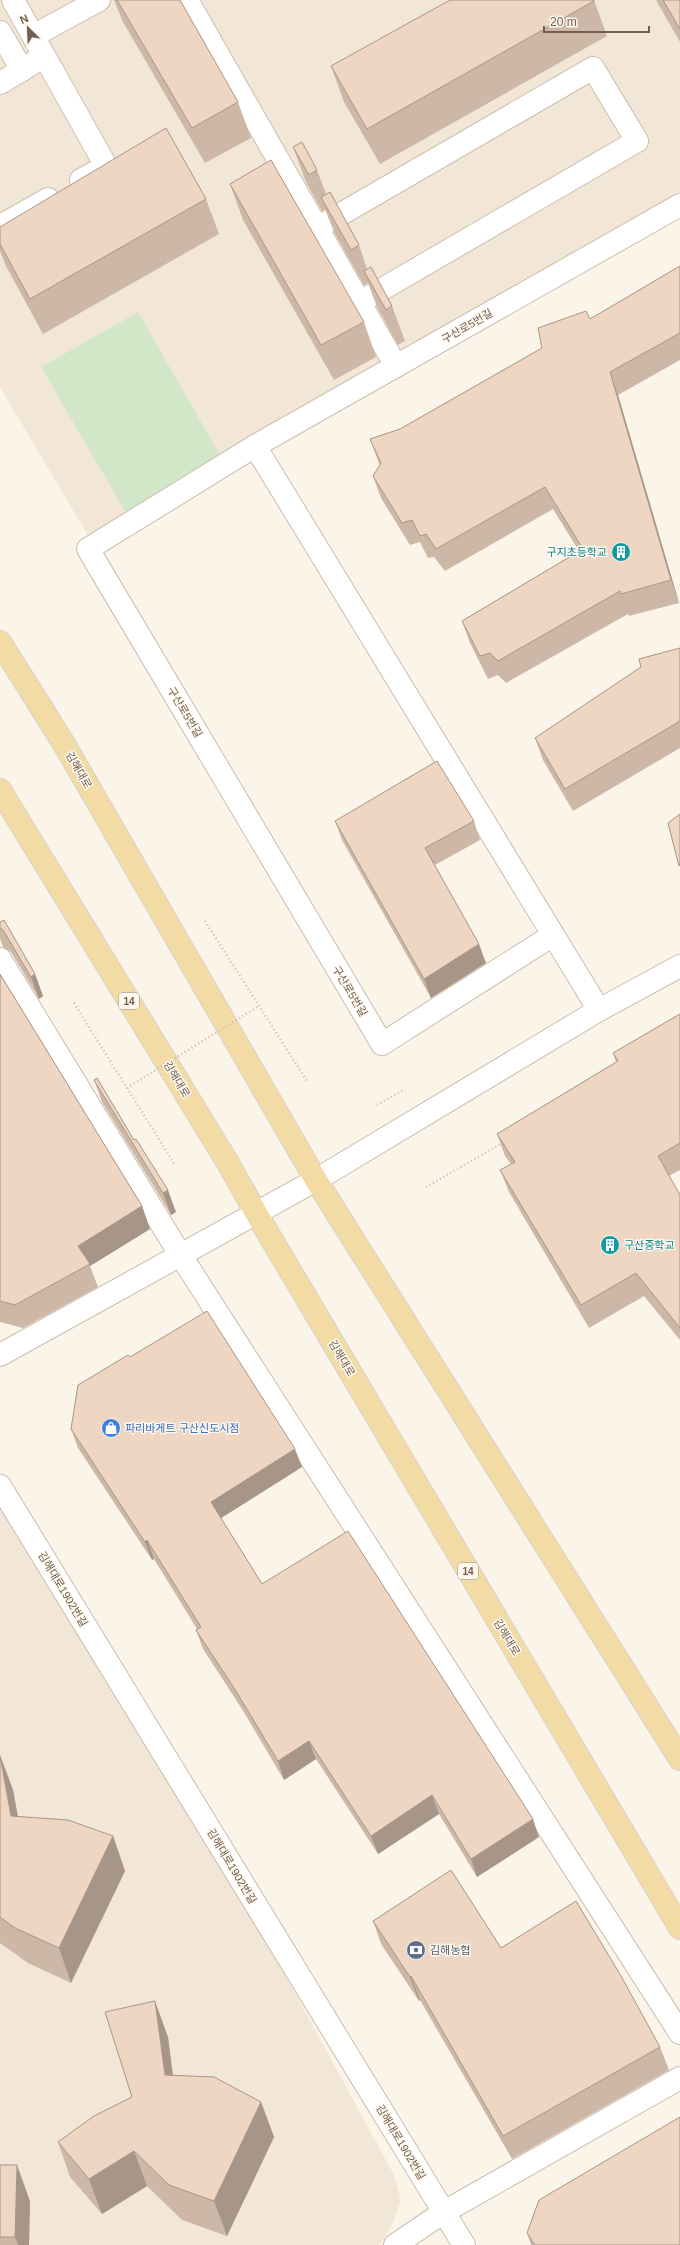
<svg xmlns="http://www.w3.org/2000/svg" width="680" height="2245" font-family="Helvetica,'Noto Sans KR',sans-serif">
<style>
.residential{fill:#f2e7d7}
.green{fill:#d2e7c7}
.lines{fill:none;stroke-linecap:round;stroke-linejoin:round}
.minor-casing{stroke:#ccbdaf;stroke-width:24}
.major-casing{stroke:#d8d2cd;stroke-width:24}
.path{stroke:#d2b9a5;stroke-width:2.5;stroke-dasharray:1 3;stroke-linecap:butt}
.minor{stroke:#fff;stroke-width:22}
.major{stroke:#f3dba6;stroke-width:22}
.path-bridge{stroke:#d2b9a5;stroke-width:2.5;stroke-dasharray:1 3;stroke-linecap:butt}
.wall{fill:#cdb8a7}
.shaded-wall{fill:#a79688}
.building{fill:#eed6c2;stroke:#a79688}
.labels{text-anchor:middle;stroke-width:3;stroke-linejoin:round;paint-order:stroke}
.shield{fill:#fdf8ee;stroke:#9c8c7e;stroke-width:1}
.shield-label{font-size:10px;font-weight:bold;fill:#725d4e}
.street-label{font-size:11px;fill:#725d4e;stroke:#fdf8ee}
.culture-label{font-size:11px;fill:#0d838f;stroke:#fdf8ee;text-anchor:end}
.shop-label{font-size:11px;fill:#366cbe;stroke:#fdf8ee;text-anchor:start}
.service-label{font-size:11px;fill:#4e5e75;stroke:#fdf8ee;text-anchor:start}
</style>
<rect width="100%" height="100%" fill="#fbf4e8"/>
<g class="residential">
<path d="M 0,0 L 680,0 L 680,192 L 90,539 L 0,387 Z"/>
<path d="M 0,1494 L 160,1744 L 394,2175 L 401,2200 L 391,2228 L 379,2245 L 0,2245 Z"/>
</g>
<path class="green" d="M 138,312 L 224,462 L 130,520 L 41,367 Z"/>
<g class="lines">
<g class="minor-casing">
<g id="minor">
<path d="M 13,0 L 106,166 L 81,180"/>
<path d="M 187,0 L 396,366"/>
<path d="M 0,32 L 22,70 L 44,56"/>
<path d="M 33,36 L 99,0"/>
<path d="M 0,83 L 22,70"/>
<path d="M 0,226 L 48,199"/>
<path d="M 317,228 L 593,68 L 637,141 L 360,302"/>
<path d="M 255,446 L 599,1010"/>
<path d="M 553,935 L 382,1044 L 88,549 L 255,446 L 680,205"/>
<path d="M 0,959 L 181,1256 L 680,2033"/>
<path d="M 0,1355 L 316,1180 L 599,1010 L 680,966"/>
<path d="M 0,1486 L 464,2245"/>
<path d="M 395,2245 L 444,2212 L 680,2078"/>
</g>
</g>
<g class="major-casing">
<g id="major">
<path d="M 0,642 L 64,744 L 316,1180 L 680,1759"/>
<path d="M 0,790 L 228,1163 L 256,1213 L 680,1928"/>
</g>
</g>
<g class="path">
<path d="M 205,921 L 307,1081"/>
<path d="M 74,1003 L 175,1165"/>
<path d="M 377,1105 L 405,1089"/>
<path d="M 426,1187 L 504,1142"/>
</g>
<use href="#minor" class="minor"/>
<use href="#major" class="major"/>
<path class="path-bridge" d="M 127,1088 L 259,1006"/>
</g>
<g class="wall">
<path d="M 114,0 L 180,0 L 238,102 L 251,138 L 205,163 L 123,22 Z"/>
<path d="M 594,0 L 607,36 L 380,164 L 344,102 L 331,66 Z"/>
<path d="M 656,0 L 680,0 L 680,42 Z"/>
<path d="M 293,147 L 317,170 L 326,194 L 359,245 L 367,269 L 392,306 L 405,341 L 398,345 L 377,307 L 368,283 L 364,285 L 334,232 L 325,209 L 322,211 L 306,182 Z"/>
<path d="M 230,184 L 364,322 L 376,357 L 334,380 L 243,220 Z"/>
<path d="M 206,199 L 219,234 L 43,334 L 6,266 L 0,251 L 0,227 Z"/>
<path d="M 680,266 L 680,360 L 618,395 L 679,603 L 629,616 L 628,614 L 506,683 L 498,675 L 488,679 L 470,643 L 462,621 L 579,551 L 553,509 L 445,571 L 434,557 L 428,558 L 420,542 L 410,545 L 381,498 L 373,476 L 380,466 L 370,439 L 400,429 L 542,348 L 590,319 Z"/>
<path d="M 680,648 L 680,748 L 573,811 L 543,760 L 535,738 Z"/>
<path d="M 335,821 L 474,821 L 480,840 L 435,865 L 486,963 L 431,998 L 342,840 Z"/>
<path d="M 0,922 L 35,974 L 43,996 L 39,999 L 11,952 L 3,947 L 0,938 Z"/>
<path d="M 0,974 L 142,1206 L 150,1229 L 90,1266 L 98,1287 L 23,1328 L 0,1322 Z"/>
<path d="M 680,1014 L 680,1170 L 669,1176 L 680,1195 L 680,1340 L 644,1296 L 589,1328 L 509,1192 L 500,1170 L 511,1164 L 505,1156 L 497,1134 L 616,1062 L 613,1053 Z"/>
<path d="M 94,1080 L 134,1140 L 176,1212 L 171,1215 L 102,1102 Z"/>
<path d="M 130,1357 L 302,1467 L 221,1518 L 262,1584 L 539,1837 L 477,1877 L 439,1814 L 378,1854 L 316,1759 L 284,1780 L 242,1709 L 203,1649 L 196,1630 L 197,1629 L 154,1559 L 152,1560 L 78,1448 L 71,1429 Z"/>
<path d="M 0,1755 L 13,1790 L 18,1816 L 113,1836 L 125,1871 L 71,1983 L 28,1963 L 0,1943 Z"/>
<path d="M 373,1921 L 501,1948 L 660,2047 L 669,2070 L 512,2159 L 420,2000 L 419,2001 L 381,1944 Z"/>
<path d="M 168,2037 L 173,2075 L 261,2102 L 274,2137 L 227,2236 L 182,2220 L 147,2186 L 102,2214 L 70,2177 L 58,2142 L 132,2097 Z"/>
<path d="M 0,2165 L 30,2201 L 29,2245 L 0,2245 Z"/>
<path d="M 527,2233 L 680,2245 L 531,2245 Z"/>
</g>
<g class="shaded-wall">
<path d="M 610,372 L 618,395 L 679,603 L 671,580 Z"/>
<path d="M 479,944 L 486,963 L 431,998 L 424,979 Z"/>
<path d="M 35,974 L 43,996 L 39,999 L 31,977 Z"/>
<path d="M 168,1190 L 176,1212 L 171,1215 L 163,1193 Z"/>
<path d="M 142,1206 L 150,1229 L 90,1266 L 90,1264 L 78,1246 Z"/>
<path d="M 295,1449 L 302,1467 L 218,1520 L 211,1502 Z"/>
<path d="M 147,1540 L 154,1559 L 152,1560 L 145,1542 Z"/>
<path d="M 309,1741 L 316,1759 L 284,1780 L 278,1761 Z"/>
<path d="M 0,1755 L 13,1790 L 24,1851 L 11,1816 Z"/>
<path d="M 432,1795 L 439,1814 L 378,1854 L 371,1836 Z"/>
<path d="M 533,1819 L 539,1837 L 477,1877 L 471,1859 Z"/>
<path d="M 113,1836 L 125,1871 L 71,1983 L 59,1948 Z"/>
<path d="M 411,1976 L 420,2000 L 419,2001 L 410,1977 Z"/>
<path d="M 155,2001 L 168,2037 L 177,2110 L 165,2075 Z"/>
<path d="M 261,2102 L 274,2137 L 227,2236 L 214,2201 Z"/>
<path d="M 134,2151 L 147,2186 L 102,2214 L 89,2179 Z"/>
<path d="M 17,2165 L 30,2201 L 29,2245 L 18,2245 L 15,2237 Z"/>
</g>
<g class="building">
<path d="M 117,0 L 180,0 L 238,102 L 192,128 Z"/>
<path d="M 450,0 L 594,0 L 594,1 L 367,129 L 331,66 Z"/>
<path d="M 663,0 L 680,0 L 680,29 Z"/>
<path d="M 166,128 L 206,199 L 30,299 L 0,244 L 0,227 Z"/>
<path d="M 302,142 L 317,170 L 309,175 L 293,147 Z"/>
<path d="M 271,160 L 364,322 L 321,345 L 230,184 Z"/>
<path d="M 330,192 L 359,245 L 351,250 L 321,197 Z"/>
<path d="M 680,266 L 680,333 L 610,372 L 671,580 L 621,594 L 620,591 L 498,661 L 490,653 L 480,656 L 462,621 L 583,549 L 545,487 L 436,549 L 426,534 L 420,536 L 412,520 L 402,523 L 373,476 L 381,463 L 370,439 L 400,429 L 542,348 L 538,328 L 586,311 L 590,319 Z"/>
<path d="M 371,267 L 392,306 L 386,310 L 364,271 Z"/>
<path d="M 680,648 L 680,721 L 565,789 L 535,738 L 641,667 L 639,659 Z"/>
<path d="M 437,761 L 474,821 L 425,848 L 479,944 L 424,979 L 335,821 Z"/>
<path d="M 680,814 L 680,865 L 679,866 L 668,823 Z"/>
<path d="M 4,920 L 35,974 L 31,977 L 3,930 L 0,928 L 0,922 Z"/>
<path d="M 0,974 L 142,1206 L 78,1246 L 90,1264 L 15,1305 L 0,1301 Z"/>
<path d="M 680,1014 L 680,1143 L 658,1156 L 680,1195 L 680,1328 L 636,1273 L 581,1305 L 500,1170 L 515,1162 L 497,1134 L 618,1061 L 613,1053 Z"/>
<path d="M 97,1078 L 134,1140 L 136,1139 L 168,1190 L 163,1193 L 94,1080 Z"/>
<path d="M 207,1311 L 295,1449 L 211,1502 L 262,1584 L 348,1531 L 533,1819 L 471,1859 L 432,1795 L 371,1836 L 309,1741 L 278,1761 L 236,1691 L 196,1630 L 201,1627 L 147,1540 L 145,1542 L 71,1429 L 78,1385 L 128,1355 L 130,1357 Z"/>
<path d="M 0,1756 L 11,1816 L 68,1820 L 113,1836 L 59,1948 L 15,1928 L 0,1917 Z"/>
<path d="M 451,1870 L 501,1948 L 576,1901 L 621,1976 L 660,2047 L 503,2136 L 411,1976 L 410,1977 L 373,1921 Z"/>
<path d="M 155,2001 L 165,2075 L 214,2077 L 261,2102 L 214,2201 L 169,2185 L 134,2151 L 89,2179 L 58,2142 L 94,2116 L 132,2097 L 105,2012 Z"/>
<path d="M 680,2117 L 680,2245 L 535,2245 L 527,2233 L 539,2200 Z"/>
<path d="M 0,2165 L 17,2165 L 15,2237 L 0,2237 Z"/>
</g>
<defs>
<g id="building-disc" transform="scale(1)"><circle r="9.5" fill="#0f9aa8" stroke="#fdf8ee"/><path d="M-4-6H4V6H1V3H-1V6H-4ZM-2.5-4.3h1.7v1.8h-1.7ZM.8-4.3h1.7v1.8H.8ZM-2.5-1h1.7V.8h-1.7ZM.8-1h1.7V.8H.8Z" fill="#fff"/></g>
<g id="shop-disc" transform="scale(1)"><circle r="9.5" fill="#3f7fe0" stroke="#fdf8ee"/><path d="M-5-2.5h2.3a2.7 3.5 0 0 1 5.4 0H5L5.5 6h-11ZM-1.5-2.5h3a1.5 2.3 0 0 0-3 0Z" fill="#fff"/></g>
<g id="bank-disc" transform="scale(1)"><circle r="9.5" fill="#5c6f8a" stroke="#fdf8ee"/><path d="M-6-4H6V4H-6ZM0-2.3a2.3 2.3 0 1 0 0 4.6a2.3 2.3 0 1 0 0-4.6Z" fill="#fff"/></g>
</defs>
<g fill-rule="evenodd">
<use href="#building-disc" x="621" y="552"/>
<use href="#building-disc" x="610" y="1245"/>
<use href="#shop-disc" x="111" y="1428"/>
<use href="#bank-disc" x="416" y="1950"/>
</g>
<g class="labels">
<g class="shield">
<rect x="119" y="993" width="20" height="16" rx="3"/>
<rect x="458" y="1563" width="20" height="16" rx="3"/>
</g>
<g class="shield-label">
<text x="129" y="1005">14</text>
<text x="468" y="1575">14</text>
</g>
<g class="street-label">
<text transform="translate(467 326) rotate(-30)" y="4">구산로5번길</text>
<text transform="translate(185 712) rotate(59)" y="4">구산로5번길</text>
<text transform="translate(79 770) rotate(60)" y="4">김해대로</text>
<text transform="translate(350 991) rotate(59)" y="4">구산로5번길</text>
<text transform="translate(177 1079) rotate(59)" y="4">김해대로</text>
<text transform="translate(342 1358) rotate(59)" y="4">김해대로</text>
<text transform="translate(63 1589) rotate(59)" y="4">김해대로1902번길</text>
<text transform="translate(507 1637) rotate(59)" y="4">김해대로</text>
<text transform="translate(232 1866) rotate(59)" y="4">김해대로1902번길</text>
<text transform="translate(401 2142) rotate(59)" y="4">김해대로1902번길</text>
</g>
<g class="culture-label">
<text x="607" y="556">구지초등학교</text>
<text x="624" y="1249" text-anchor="start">구산중학교</text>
</g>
<g class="shop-label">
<text x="125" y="1432">파리바게트 구산신도시점</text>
</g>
<g class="service-label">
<text x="430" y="1954">김해농협</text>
</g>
</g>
<g transform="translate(28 28) rotate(336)" stroke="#fdf8ee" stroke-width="3" paint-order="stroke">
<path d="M0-3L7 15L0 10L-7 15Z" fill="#725d4e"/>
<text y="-6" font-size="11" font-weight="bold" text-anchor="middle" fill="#725d4e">N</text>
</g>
<path d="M544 26v6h105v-6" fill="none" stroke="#725d4e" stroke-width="2"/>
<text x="550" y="26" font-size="12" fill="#725d4e" stroke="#fdf8ee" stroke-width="3" paint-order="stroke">20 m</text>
</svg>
